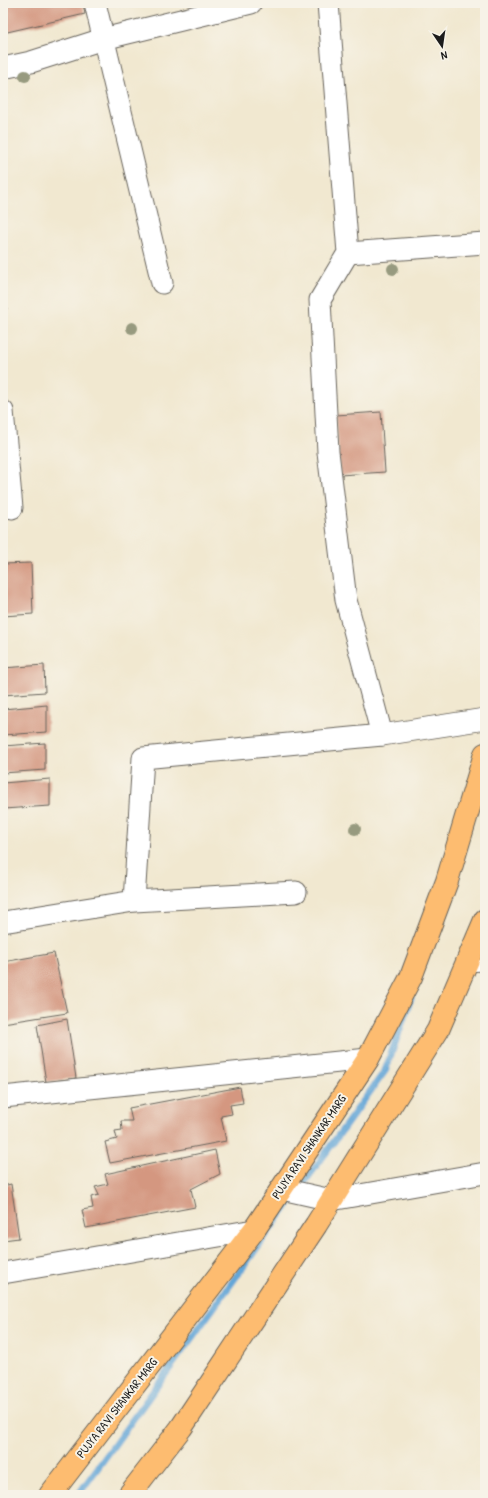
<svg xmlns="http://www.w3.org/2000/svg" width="488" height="1498" font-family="'Patrick Hand',sans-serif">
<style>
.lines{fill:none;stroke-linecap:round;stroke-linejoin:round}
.stream{stroke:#63a6d7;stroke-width:7}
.building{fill:#d49780}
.service-casing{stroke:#67635b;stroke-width:13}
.minor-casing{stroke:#67635b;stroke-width:23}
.primary-casing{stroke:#67635b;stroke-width:24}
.service{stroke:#fff;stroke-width:11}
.minor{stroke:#fff;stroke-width:21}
.primary{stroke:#fdbc70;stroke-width:22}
.tree{fill:#979a7f}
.labels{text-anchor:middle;stroke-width:4;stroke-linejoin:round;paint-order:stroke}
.street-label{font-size:12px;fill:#1c1c1c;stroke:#f7f3e8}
</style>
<rect width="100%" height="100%" fill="#f7f3e8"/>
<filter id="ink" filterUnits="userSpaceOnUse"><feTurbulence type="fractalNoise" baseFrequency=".025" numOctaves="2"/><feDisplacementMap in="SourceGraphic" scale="8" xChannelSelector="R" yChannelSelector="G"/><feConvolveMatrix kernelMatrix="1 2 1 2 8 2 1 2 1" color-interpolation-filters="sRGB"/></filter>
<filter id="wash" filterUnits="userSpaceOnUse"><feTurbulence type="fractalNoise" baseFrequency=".012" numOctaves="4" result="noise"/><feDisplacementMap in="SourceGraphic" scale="16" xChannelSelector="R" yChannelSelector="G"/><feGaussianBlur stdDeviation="0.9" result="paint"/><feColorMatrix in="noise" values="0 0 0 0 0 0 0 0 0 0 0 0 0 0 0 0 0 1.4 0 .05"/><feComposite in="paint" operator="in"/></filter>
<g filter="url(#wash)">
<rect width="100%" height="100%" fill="#f1e8d0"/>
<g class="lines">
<path class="stream" d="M 78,1495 L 385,1071 L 411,998"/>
</g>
<g id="blocks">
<g class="building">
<path d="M 3,3 L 83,3 L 85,14 L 3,33 Z"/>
<path d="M 3,294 L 5,294 L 7,309 L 3,309 Z"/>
<path d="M 381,412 L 385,472 L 340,475 L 336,415 Z"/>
<path d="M 31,563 L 33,614 L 3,616 L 3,564 Z"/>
<path d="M 44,665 L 45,692 L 3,695 L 3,668 Z"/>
<path d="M 47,705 L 47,732 L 3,735 L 3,709 Z"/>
<path d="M 45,743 L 45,770 L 3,773 L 3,746 Z"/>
<path d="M 50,779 L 50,806 L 3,809 L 3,783 Z"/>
<path d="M 54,953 L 67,1013 L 3,1023 L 3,962 Z"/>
<path d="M 67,1019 L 76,1078 L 46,1082 L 37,1025 Z"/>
<path d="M 240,1087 L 243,1103 L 230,1105 L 232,1114 L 221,1116 L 226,1141 L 110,1163 L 105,1142 L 117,1139 L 115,1131 L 122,1130 L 121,1121 L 132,1121 L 129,1108 Z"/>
<path d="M 215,1150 L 220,1174 L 191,1189 L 195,1207 L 86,1228 L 82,1210 L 93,1208 L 91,1197 L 99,1195 L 95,1187 L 108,1184 L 105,1174 Z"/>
<path d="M 11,1184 L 19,1238 L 3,1240 L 3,1186 Z"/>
</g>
</g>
</g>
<g filter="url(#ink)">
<use href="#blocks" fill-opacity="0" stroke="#67635b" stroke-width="1"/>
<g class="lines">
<g class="service-casing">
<path id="service" d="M 465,966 L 485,965"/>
</g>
<g class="minor-casing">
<g id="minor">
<path d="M 95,3 L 162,283"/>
<path d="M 328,3 L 348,253 L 320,300 L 328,452 L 346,600 L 382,735"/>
<path d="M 3,68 L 31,62 L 103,39 L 251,3"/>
<path d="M 348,253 L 485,243"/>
<path d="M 3,411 L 12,508"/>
<path d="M 134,901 L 296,892"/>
<path d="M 3,922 L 134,901 L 143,758 L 382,735 L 485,719"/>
<path d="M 3,1097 L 368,1059"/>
<path d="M 282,1189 L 331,1200 L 485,1173"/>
<path d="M 3,1273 L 254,1230"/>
</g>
</g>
<g class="primary-casing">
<g id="primary">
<path d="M 50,1495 L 254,1230 L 368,1059 L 411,977 L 447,881 L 485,754"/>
<path d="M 129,1495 L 181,1428 L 316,1225 L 438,1030 L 485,920"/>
</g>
</g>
<use href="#service" class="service"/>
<use href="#minor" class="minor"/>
<use href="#primary" class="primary"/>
</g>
<g class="tree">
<circle cx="25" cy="76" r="6"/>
<circle cx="393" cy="269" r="6"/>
<circle cx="132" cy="328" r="6"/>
<circle cx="355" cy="829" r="6"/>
</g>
</g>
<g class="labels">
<g class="street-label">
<text transform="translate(309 1147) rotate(-56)" y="4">PUJYA RAVI SHANKAR MARG</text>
<text transform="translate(117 1408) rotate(-52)" y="4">PUJYA RAVI SHANKAR MARG</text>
</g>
</g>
<rect width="488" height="1498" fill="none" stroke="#f7f3e8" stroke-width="16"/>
<g transform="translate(442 46) rotate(167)" stroke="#f7f3e8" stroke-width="3" paint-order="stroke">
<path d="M0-3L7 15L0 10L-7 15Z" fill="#1c1c1c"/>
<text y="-6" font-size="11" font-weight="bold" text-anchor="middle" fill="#1c1c1c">N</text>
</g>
</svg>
